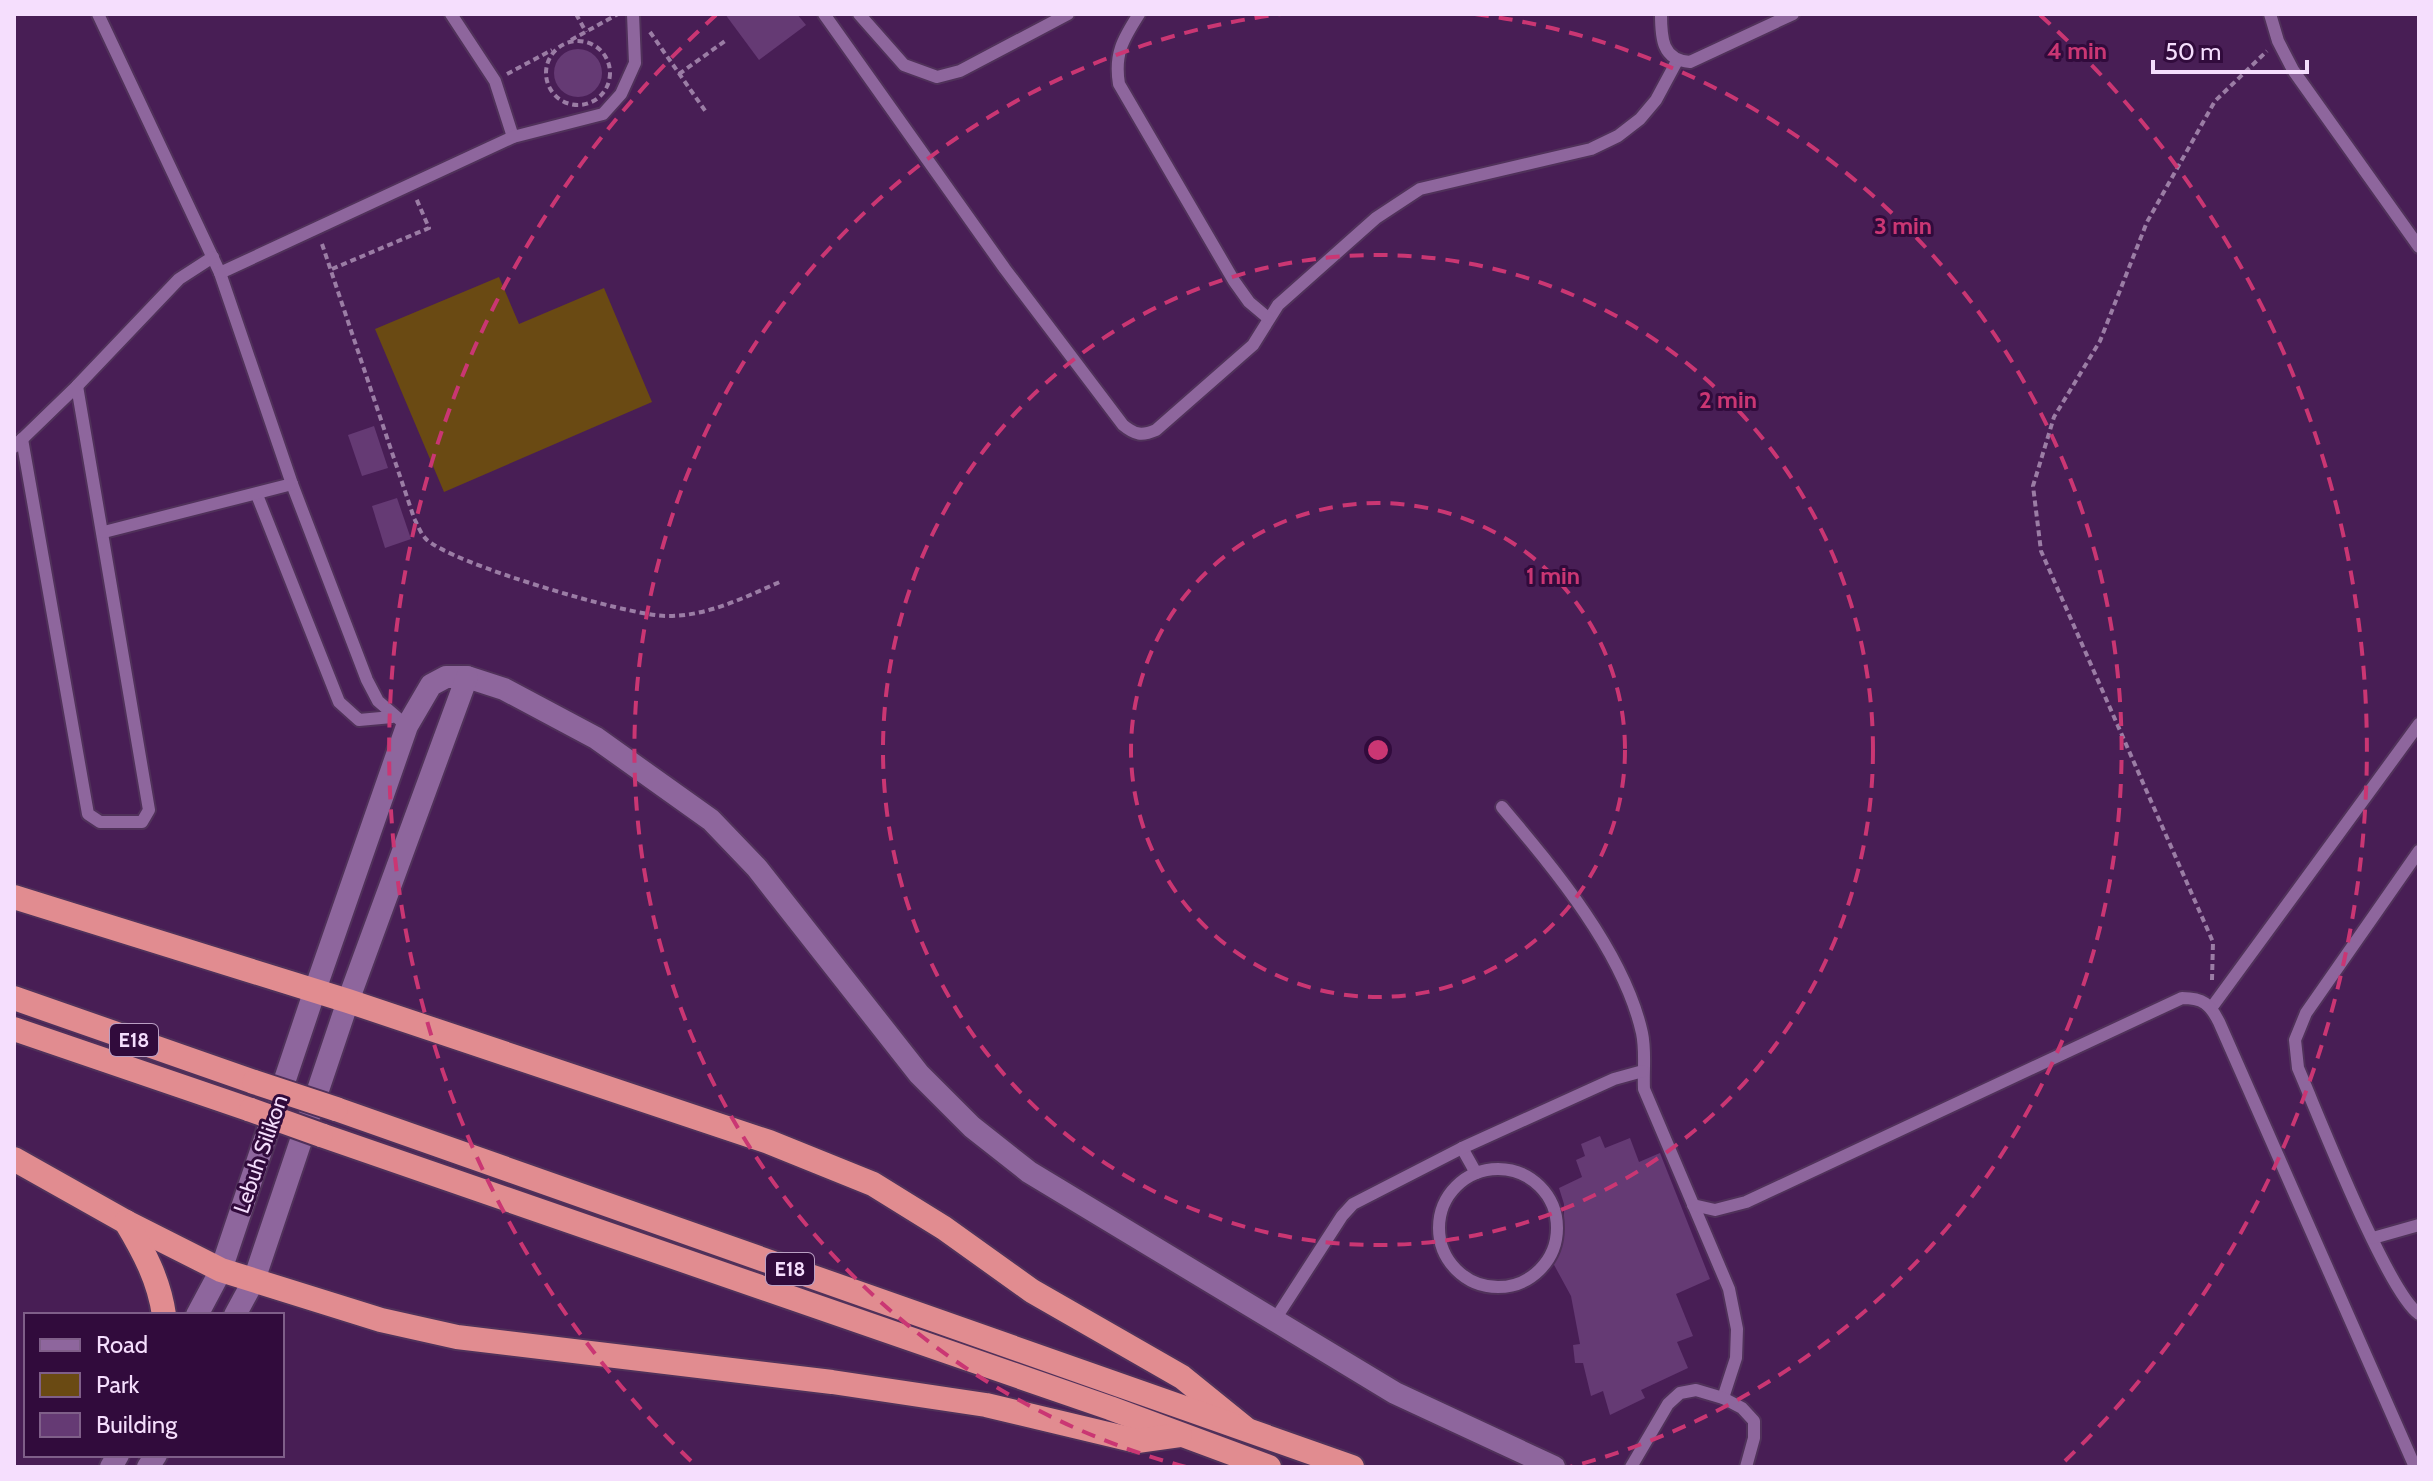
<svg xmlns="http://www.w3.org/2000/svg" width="2433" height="1481" font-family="Cabin,sans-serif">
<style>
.built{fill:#481e55;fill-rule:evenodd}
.green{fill:#6a4a13}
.building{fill:#653a74}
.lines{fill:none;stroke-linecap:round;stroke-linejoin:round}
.service-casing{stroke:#50315a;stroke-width:16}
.minor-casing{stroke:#50315a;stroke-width:26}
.tertiary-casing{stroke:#50315a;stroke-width:26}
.motorway-casing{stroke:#50315a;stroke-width:28}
.path{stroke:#9b7da5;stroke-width:4;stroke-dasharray:6 4;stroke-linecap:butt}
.service{stroke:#8e669d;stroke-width:12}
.minor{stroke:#8e669d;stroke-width:22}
.tertiary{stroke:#8e669d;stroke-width:22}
.motorway{stroke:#e18c90;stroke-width:24}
.motorway-bridge-casing{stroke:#50315a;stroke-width:28;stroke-linecap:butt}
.motorway-bridge{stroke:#e18c90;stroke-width:24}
.ring{fill:none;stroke:#ca3673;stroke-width:4;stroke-dasharray:14 10}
.labels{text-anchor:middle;stroke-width:6;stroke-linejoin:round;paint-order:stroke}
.shield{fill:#310b3c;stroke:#ba9fc3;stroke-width:2}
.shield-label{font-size:20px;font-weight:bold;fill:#f5defd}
.street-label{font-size:22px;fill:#f5defd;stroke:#310b3c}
.centre{fill:#ca3673;stroke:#310b3c;stroke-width:4}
.ring-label{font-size:24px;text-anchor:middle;font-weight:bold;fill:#ca3673;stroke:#310b3c;stroke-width:6;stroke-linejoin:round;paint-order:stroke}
</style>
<rect width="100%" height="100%" fill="#3b1647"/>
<path class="built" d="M 14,14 L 2419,14 L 2419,1467 L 14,1467 ZM 26,1315 L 282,1315 L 282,1455 L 26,1455 Z"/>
<path class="green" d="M 499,277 L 519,324 L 604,288 L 652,402 L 444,492 L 375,329 Z"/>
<g class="building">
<path d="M 725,14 L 797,14 L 806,25 L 759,60 Z"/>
<circle cx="578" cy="73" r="24"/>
<path d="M 374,426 L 388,468 L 362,476 L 348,435 Z"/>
<path d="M 397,498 L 411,539 L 385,548 L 372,506 Z"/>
<path d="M 1600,1136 L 1605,1148 L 1630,1138 L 1639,1162 L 1660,1153 L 1710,1279 L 1676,1294 L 1693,1336 L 1677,1342 L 1688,1368 L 1641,1390 L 1645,1398 L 1610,1415 L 1603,1391 L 1591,1396 L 1583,1363 L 1575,1363 L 1573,1345 L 1580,1344 L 1571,1296 L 1553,1263 L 1564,1232 L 1564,1204 L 1559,1188 L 1582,1177 L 1576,1160 L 1585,1156 L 1581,1144 Z"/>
</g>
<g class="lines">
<g class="service-casing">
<g id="service">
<path d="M 98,14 L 220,273 L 292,484 L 367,680 L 378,701 L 407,726"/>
<path d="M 451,14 L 495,81 L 513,137"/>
<path d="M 824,14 L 1005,269 L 1123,425 C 1135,435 1142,436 1156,430 L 1253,345 L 1278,305 L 1376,218 L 1420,189 L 1591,149 L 1618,136 L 1640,119 L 1656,100 L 1677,61"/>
<path d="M 859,14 L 904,65 L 937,77 L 960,71 L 1068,14"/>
<path d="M 1139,14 C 1123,39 1114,54 1119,84 L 1234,281 L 1249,302 L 1268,318"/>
<path d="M 1661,14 C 1661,38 1662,60 1690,62 L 1793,14"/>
<path d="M 2270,14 L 2278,41 L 2293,70 L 2419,247"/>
<path d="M 220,273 L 513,137 L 603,114 L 621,94 L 635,63 L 633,14"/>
<path d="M 22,439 L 88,814 L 100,822 L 142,822 L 149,810 L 77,386"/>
<path d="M 14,447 L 77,386 L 179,279 L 213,257"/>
<path d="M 257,495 L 339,702 L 359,720 L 392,717"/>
<path d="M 104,532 L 292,484"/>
<path d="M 1502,807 C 1555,870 1624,952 1642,1033 C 1646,1052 1643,1070 1644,1089 L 1729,1289 L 1737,1329 L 1736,1358 L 1723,1398"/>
<path d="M 2419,851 L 2306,1013 L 2295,1040 L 2298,1068 C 2318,1114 2387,1292 2419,1314"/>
<path d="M 2212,1007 L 2419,724"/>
<path d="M 1462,1148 L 1476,1173"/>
<circle cx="1498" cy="1228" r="59"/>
<path d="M 1693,1205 L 1715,1210 L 1746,1202 L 2182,998 C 2203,998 2210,1004 2219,1022 L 2415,1467"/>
<path d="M 2373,1238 L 2419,1225"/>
<path d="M 1274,1321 L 1342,1216 L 1353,1204 L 1462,1148 L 1614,1079 L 1643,1071"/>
<path d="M 1631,1467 L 1668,1404 L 1680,1393 L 1696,1390 L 1723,1398 L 1742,1408 L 1754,1421 L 1754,1438 L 1746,1467"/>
</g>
</g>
<g class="minor-casing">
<g id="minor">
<path d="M 315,990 L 407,726 L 431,685 L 446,677 L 467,677 L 504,689 L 596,738 L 711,820 L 757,868 L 919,1074 L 972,1127 L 1029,1172 L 1395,1393 L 1554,1467"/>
<path d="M 348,1001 L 467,677"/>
</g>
</g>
<g class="tertiary-casing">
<g id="tertiary">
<path d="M 197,1315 L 221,1270 L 315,990"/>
<path d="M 235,1315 L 254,1280 L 348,1001"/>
<path d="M 111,1467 L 118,1455"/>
<path d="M 148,1467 L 156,1455"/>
</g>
</g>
<g class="motorway-casing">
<g id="motorway">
<path d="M 14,897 L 348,1001 L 769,1142 L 873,1184 L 944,1228 L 1032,1291 L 1182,1377 L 1245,1428"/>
<path d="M 14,998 L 254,1082"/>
<path d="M 14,1029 L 251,1110"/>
<path d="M 336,1109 L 1352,1467"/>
<path d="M 321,1135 L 1110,1408 L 1269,1467"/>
<path d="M 14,1159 L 126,1222 L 221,1270 L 381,1320 L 457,1337 L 832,1382 L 986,1405 L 1137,1441 L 1180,1435"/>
<path d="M 126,1222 C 144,1252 159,1280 164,1315"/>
</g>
</g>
<g class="path">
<path d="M 576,14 L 586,32"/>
<path d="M 650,32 L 706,112"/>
<path d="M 571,40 L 618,14"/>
<circle cx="578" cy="73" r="32"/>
<path d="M 507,74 L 552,50"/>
<path d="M 679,74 L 725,41"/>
<path d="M 322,244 L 414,518 C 417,524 421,534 426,539 C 452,564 627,615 665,616 C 707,617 745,597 782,581"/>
<path d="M 332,269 L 429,228 L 416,198"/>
<path d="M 2212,980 L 2213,942 L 2041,551 L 2033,486 L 2054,417 L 2100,341 L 2147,222 L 2215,101 L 2267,51"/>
</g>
<use href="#service" class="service"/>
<use href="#minor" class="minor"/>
<use href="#tertiary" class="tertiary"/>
<use href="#motorway" class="motorway"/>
<g class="motorway-bridge-casing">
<g id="motorway-bridge">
<path d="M 254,1082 L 336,1109"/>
<path d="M 251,1110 L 321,1135"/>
</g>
</g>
<use href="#motorway-bridge" class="motorway-bridge"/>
</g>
<g class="ring">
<circle cx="1378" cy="750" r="247"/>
<circle cx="1378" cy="750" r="495"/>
<path d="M1186 1467A742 742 0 0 1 1281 14M1475 14A742 742 0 0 1 1570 1467"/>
<path d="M691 1461A989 989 0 0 1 716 15M2040 15A989 989 0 0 1 2065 1461"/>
</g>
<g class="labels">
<g class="shield">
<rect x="110" y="1024" width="48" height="32" rx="6"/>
<rect x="766" y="1253" width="48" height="32" rx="6"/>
</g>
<g class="shield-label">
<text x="134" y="1047">E18</text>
<text x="790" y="1276">E18</text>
</g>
<g class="street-label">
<text transform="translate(260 1154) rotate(-71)" y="8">Lebuh Silikon</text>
</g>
</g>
<circle cx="1378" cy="750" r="12" class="centre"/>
<g class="ring-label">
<text x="2077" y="59">4 min</text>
<text x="1903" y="234">3 min</text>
<text x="1728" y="408">2 min</text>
<text x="1553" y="584">1 min</text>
</g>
<rect width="2433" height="1481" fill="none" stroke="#f5defd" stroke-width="32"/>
<rect x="24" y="1313" width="260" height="144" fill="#310b3c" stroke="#7f5f89" stroke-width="2"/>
<rect x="40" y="1339" width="40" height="12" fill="#8e669d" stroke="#7f5f89" stroke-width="2"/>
<text x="96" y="1353" font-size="24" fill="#f5defd">Road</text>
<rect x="40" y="1373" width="40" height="24" fill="#6a4a13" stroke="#7f5f89" stroke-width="2"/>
<text x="96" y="1393" font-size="24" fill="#f5defd">Park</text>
<rect x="40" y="1413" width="40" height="24" fill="#653a74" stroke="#7f5f89" stroke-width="2"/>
<text x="96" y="1433" font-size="24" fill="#f5defd">Building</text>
<path d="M2153 60v12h154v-12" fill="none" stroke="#f5defd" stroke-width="4"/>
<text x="2165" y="60" font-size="24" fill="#f5defd" stroke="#310b3c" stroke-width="6" paint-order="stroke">50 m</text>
</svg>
